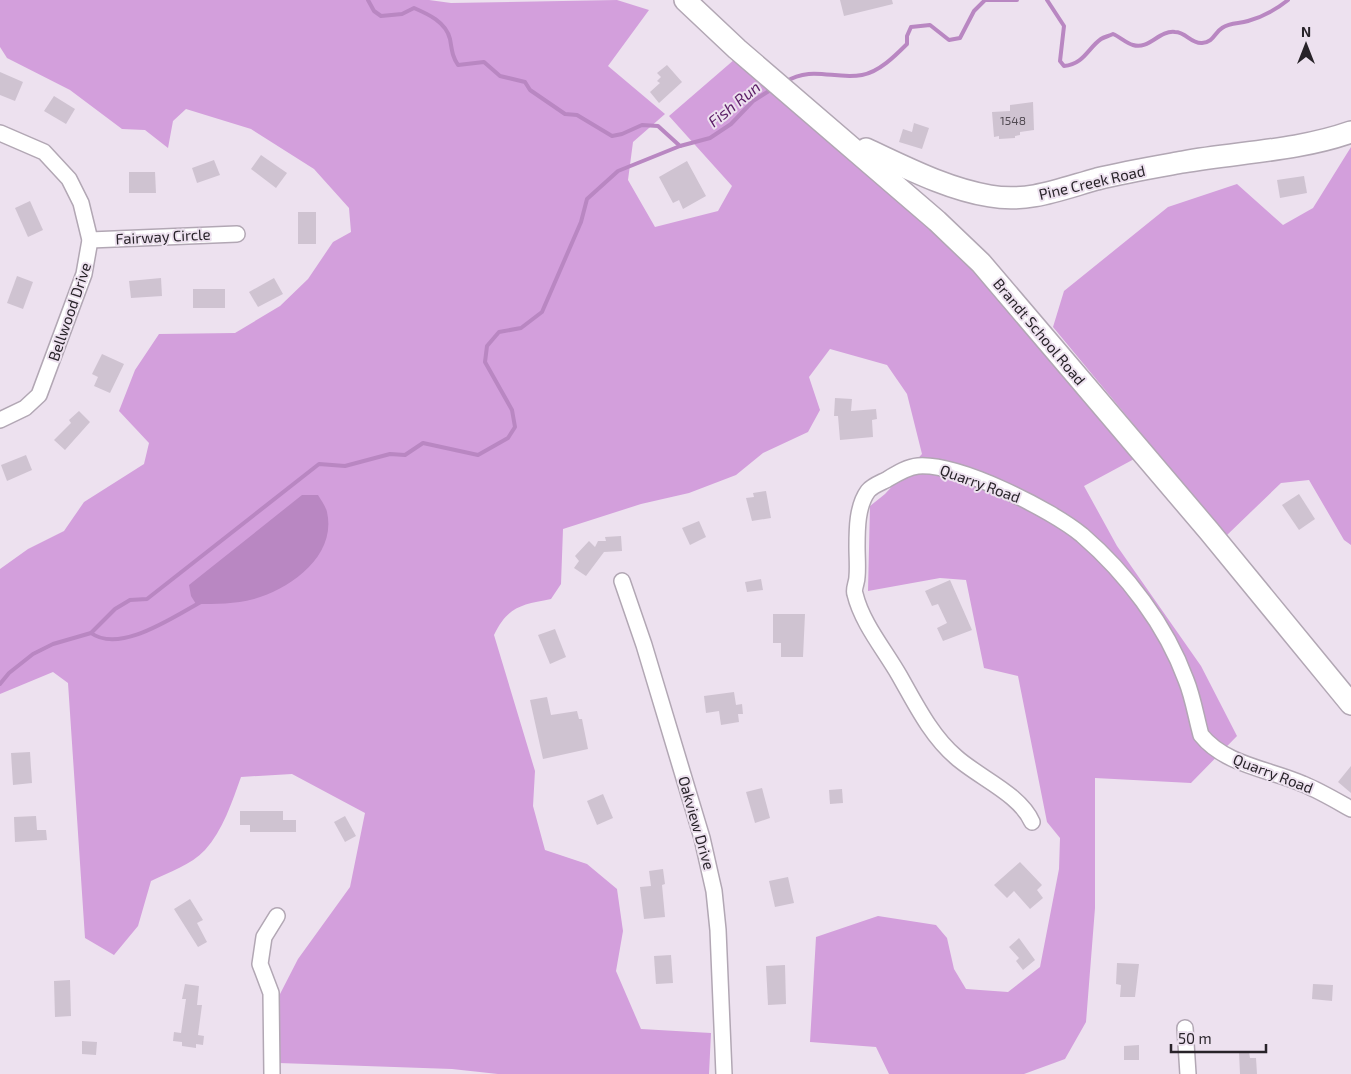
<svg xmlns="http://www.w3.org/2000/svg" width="1351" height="1074" font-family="'Exo 2',sans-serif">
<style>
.forest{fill:#d39fdc}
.water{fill:#b987c2}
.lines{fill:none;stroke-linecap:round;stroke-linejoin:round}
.stream{stroke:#b987c2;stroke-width:4}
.building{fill:#cfc3d1}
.street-casing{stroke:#b2a7b4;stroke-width:18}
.secondary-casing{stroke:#b2a7b4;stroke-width:24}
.street{stroke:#fff;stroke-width:15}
.secondary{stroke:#fff;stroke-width:21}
.labels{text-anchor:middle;stroke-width:4;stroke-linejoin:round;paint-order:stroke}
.number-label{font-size:12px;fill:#524b53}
.street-label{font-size:15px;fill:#282329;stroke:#ede1ef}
.water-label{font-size:16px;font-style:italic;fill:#5b1e66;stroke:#ede1ef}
</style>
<rect width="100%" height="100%" fill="#ede1ef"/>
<g class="forest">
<path d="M 0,0 L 429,0 L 451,3 L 617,0 L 649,10 L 608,66 L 665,114 L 633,142 L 628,180 L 655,227 L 718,211 L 732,186 L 669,116 L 735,59 L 964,257 L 1136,458 L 1084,486 L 1117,546 L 1201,666 L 1237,736 L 1191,783 L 1095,778 L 1095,908 L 1086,1022 L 1065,1059 L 1024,1074 L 889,1074 L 876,1047 L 810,1042 L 816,937 L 878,916 L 936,925 L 947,938 L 954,969 L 966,989 L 1008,992 L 1040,967 L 1059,869 L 1060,838 L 1047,822 L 1018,676 L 984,668 L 966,580 L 940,578 L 868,591 L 870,506 L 885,494 L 922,454 L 907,394 L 887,365 L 830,349 L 809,377 L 820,410 L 808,432 L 763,453 L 736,475 L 689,493 L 641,504 L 563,529 L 561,584 L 551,599 C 521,605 508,606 494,635 L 535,771 L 533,806 L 545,850 L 587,864 L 617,889 L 623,931 L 616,971 L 641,1029 L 711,1033 L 709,1074 L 498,1074 L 452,1069 L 279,1063 L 280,994 L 298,959 L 350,887 L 365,813 L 292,774 L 241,777 C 232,802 223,830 205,850 C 191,865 169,872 151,881 L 138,926 L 114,955 L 85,938 L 68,683 L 53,672 L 0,694 L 0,569 L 28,549 L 64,531 L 84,502 L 144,464 L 149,443 L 119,411 L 135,370 L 159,334 L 235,333 L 280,306 L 308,279 L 333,242 L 351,232 L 349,208 L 314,169 L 251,129 L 186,109 L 173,121 L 168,148 L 145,130 L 122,129 L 70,90 L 7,58 L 0,47 Z"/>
<path d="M 1351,147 L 1351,545 L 1344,540 L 1309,480 L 1281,483 L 1226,536 L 1053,327 L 1064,291 L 1168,207 L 1237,184 L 1283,225 L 1313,208 Z"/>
</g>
<path class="water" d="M 302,495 L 318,495 C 321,500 326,507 327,512 C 337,556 290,589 254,599 C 235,604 216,604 196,604 L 191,596 L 189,585 Z"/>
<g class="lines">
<g class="stream">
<path d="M 368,0 L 374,11 L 381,16 L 402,14 L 414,8 C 428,14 446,22 450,39 C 452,50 452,56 458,65 L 484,62 L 500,76 L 525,82 L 530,90 L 565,114 L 577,115 L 612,136 L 622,134 L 642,125 L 658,126 L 680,146 L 710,138 L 731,124 L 753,101 L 772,89"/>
<path d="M 1047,0 L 1064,26 L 1060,61 L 1064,66 C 1084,64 1088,48 1101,39 C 1104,37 1109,36 1113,34 C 1120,37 1126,43 1133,45 C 1149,50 1159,30 1175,32 C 1186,32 1191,44 1202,43 C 1214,42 1214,33 1222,28 C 1231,22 1239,24 1248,21 C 1262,17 1277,9 1288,0"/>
<path d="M 785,82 C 812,65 834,80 862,75 C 879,72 895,56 907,44 L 907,36 L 911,27 L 930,25 L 949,40 L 960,38 L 974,11 L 985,0 L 1017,0"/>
<path d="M 91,633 C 120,654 173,617 201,602"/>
<path d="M 0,684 L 9,673 L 33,654 L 53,644 L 91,633 L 115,609 L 130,600 L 147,599 L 319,464 L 345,466 L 390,454 L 405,455 L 423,443 L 478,455 L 508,438 L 515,427 L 512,410 L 485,362 L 487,346 L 499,332 L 521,328 L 542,312 L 581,222 L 587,199 L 618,171 L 680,146"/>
</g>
</g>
<g class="building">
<path d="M 840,0 L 892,0 L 893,4 L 844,16 Z"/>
<path d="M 667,65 L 682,82 L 659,103 L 650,92 L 660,83 L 657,81 L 661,77 L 657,73 Z"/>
<path d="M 0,72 L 23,82 L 15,101 L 0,95 Z"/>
<path d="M 54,96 L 75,109 L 66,124 L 44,111 Z"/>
<path d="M 1033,102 L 1034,130 L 1020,132 L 1020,135 L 1015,136 L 1015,138 L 999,139 L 999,136 L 994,137 L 992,112 L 1010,111 L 1010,105 Z"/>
<path d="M 914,123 L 929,128 L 922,149 L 899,142 L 903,129 L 912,132 Z"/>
<path d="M 261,155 L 287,173 L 276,188 L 251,169 Z"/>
<path d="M 214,160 L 220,175 L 197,183 L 192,168 Z"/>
<path d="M 687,161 L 706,196 L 683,209 L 679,200 L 673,203 L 659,177 Z"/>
<path d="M 129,172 L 155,172 L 156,193 L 129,193 Z"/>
<path d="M 1304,176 L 1307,193 L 1280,198 L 1277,180 Z"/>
<path d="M 30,201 L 43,230 L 28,237 L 15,208 Z"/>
<rect x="298" y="212" width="18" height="32"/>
<path d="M 17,276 L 33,282 L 23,309 L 7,303 Z"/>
<path d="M 161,278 L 162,296 L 131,298 L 129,281 Z"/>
<path d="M 274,278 L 283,294 L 258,307 L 249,292 Z"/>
<rect x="193" y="289" width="32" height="19"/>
<path d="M 102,354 L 124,364 L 110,393 L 94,386 L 98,377 L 92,374 Z"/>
<path d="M 835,398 L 852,399 L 851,411 L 876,409 L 877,419 L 872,420 L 873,437 L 840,440 L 838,416 L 834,416 Z"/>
<path d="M 79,411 L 90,422 L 65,450 L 54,440 L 71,423 L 69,420 Z"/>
<path d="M 26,455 L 32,470 L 7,481 L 1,465 Z"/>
<path d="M 766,491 L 771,518 L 752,521 L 746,498 L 754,497 L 753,493 Z"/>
<path d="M 1299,494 L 1315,519 L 1299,530 L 1282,505 Z"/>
<path d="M 699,521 L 706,537 L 690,545 L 682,528 Z"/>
<path d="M 621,536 L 622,551 L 604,552 L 586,576 L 574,568 L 579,561 L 575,556 L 589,541 L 595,547 L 598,541 L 606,541 L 605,537 Z"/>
<path d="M 761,579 L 763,590 L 747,592 L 745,582 Z"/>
<path d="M 950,580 L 972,630 L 943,641 L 937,628 L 947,623 L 938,604 L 932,606 L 925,591 Z"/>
<path d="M 773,614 L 805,614 L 803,657 L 781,657 L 781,643 L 773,643 Z"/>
<path d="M 555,629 L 566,657 L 550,664 L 538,635 Z"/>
<path d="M 734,692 L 736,705 L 742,704 L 743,714 L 738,714 L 739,722 L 721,725 L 719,711 L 706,713 L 704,696 Z"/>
<path d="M 547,697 L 551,715 L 577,711 L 579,719 L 582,719 L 588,749 L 543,759 L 530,700 Z"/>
<path d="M 30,752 L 32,783 L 13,785 L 11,753 Z"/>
<path d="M 1351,766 L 1351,793 L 1338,782 Z"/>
<path d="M 762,788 L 770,818 L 755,823 L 746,792 Z"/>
<path d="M 842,789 L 843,803 L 830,804 L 829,790 Z"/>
<path d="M 603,794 L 613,818 L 597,825 L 587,801 Z"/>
<path d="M 240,811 L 283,811 L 283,820 L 296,820 L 296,832 L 250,832 L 250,825 L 240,825 Z"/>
<path d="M 36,816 L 37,830 L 46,830 L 47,840 L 15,842 L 14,817 Z"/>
<path d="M 345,816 L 356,836 L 345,842 L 334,822 Z"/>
<path d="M 1020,862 L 1042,885 L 1037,890 L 1043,898 L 1030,909 L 1014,891 L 1007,898 L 994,885 Z"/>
<path d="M 663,869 L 665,884 L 662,885 L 665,917 L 644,919 L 640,887 L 651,886 L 649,871 Z"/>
<path d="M 788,877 L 794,903 L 775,907 L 769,881 Z"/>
<path d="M 190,899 L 203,920 L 197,923 L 207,942 L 198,947 L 174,909 Z"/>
<path d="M 1019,938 L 1035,960 L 1023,970 L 1016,961 L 1019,958 L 1009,947 Z"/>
<path d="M 671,955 L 673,983 L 656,984 L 654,956 Z"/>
<path d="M 1117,963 L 1139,964 L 1135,997 L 1120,997 L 1121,985 L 1116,984 Z"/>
<path d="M 785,965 L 786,1004 L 768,1005 L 766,966 Z"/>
<path d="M 70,980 L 71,1016 L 55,1017 L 54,981 Z"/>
<path d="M 185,984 L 199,986 L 197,1005 L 202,1005 L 198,1035 L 204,1036 L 203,1045 L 196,1044 L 196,1048 L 182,1046 L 182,1042 L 173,1041 L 174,1032 L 181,1033 L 186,999 L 182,999 Z"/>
<path d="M 1313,984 L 1333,985 L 1332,1001 L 1312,999 Z"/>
<path d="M 82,1041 L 97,1042 L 96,1055 L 82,1054 Z"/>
<path d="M 1139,1045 L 1139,1060 L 1124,1060 L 1124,1046 Z"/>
<path d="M 1239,1052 L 1249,1052 L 1250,1058 L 1256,1058 L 1257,1074 L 1240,1074 Z"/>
</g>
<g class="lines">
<g class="street-casing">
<g id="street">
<path d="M 0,133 L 44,152 L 69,179 L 81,203 L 90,240 L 84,274 L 39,395 L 25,408 L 0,420"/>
<path d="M 90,240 L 237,234"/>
<path d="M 622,581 L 644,645 L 702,838 L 714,891 L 718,930 L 724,1074"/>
<path d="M 1032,822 C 1020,794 978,777 956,757 C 931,736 915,703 899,675 C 884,649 862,623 855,594 C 853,589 857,583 857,577 C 858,567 857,557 857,547 C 857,529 857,506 868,491 C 872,486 880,483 886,480 C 896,474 907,467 918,466 C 959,463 1050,509 1082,535 C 1126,573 1166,625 1186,680 C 1193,697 1196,717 1201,735 C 1225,765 1269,769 1303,784 C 1320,791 1335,800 1351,809"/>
<path d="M 1185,1028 L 1188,1074"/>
<path d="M 272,1074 L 271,993 L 260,964 L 264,937 L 277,916"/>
</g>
</g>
<g class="secondary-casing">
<g id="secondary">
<path d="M 685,0 L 737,49 L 937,221 L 981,263 L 1209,531 L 1351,704"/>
<path d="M 866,149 C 905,167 947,189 990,196 C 1028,203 1061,189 1097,179 C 1125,172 1155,167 1183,162 C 1239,152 1297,151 1351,132"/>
</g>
</g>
<use href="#street" class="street"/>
<use href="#secondary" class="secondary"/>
</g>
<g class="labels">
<g class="number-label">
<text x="1013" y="125">1548</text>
</g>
<g class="street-label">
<text transform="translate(1092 183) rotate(-13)" y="5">Pine Creek Road</text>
<text transform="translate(163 237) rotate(-3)" y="5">Fairway Circle</text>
<text transform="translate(70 312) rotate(-71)" y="5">Bellwood Drive</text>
<text transform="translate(1039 332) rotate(50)" y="5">Brandt School Road</text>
<text transform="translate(980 484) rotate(20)" y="5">Quarry Road</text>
<text transform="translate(1273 774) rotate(21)" y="5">Quarry Road</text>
<text transform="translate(696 823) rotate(74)" y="5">Oakview Drive</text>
</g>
<g class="water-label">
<text transform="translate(734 104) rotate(-39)" y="6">Fish Run</text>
</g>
</g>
<g transform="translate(1306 45)" stroke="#ede1ef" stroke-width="4" paint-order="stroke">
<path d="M0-4L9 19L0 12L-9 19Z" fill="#282329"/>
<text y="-8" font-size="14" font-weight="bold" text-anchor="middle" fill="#282329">N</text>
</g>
<path d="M1171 1044v8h95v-8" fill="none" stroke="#282329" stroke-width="2.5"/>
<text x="1178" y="1044" font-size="15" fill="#282329" stroke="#ede1ef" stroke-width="4" paint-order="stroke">50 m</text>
</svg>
